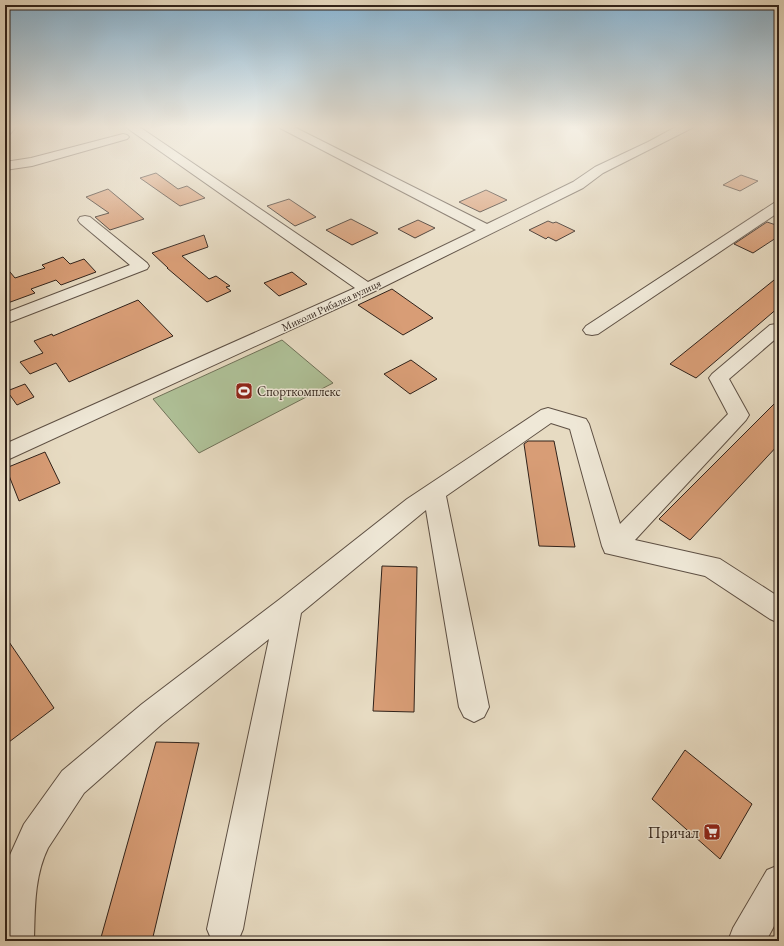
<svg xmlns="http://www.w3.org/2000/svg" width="784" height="946" font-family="'EB Garamond',serif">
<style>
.green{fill:#afc198;stroke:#707259}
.building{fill:#d89d76;stroke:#30221a}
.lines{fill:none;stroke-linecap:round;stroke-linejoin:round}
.minor-casing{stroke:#5e5044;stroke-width:2}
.minor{fill:#efe8d7;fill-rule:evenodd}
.labels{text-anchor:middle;stroke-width:3;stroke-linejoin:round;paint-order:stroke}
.far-street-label{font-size:11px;fill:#30221a;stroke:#efe8d7}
.poi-label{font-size:13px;fill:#30221a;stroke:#efe8d7;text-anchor:start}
.near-poi-label{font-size:16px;fill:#30221a;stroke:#efe8d7;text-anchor:end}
</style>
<rect width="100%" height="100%" fill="#e7dbc2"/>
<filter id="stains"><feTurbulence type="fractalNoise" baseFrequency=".005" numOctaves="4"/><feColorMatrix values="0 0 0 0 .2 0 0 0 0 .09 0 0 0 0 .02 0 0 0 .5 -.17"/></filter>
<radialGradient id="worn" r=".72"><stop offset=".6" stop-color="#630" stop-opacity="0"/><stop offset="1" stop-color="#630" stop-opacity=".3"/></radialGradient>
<path class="green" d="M 282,340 L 333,383 L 199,453 L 153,399 Z"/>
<g class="building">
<path d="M 156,173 L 178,189 L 187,186 L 205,198 L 180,206 L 140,178 Z"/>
<path d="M 741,175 L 758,181 L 740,191 L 723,185 Z"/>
<path d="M 108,189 L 144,219 L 110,230 L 95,217 L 109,213 L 86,197 Z"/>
<path d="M 486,190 L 507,200 L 480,212 L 459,202 Z"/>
<path d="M 289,199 L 316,217 L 295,226 L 267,206 Z"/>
<path d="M 351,219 L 378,233 L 352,245 L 326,230 Z"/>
<path d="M 418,220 L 435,228 L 415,238 L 398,229 Z"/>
<path d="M 548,221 L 553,223 L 556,222 L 575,231 L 556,241 L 548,237 L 546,239 L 529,230 Z"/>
<path d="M 767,222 L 779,226 L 779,236 L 753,253 L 734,244 Z"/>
<path d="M 204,235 L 208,247 L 182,256 L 209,279 L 216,276 L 230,286 L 226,287 L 231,291 L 207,302 L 167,268 L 168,268 L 152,253 Z"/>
<path d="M 63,257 L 70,264 L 84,259 L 96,272 L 61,285 L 56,280 L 31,289 L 35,293 L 5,304 L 5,266 L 15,278 L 45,268 L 42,265 Z"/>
<path d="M 292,272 L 307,284 L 279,296 L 264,283 Z"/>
<path d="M 779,276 L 779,307 L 696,378 L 670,364 Z"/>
<path d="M 392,289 L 433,318 L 403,335 L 358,305 Z"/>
<path d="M 138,300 L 173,336 L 69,382 L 56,363 L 30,374 L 20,362 L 43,353 L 34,341 L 52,334 L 53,336 Z"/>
<path d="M 411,360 L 437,379 L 410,394 L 384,374 Z"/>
<path d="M 25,384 L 34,397 L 17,405 L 7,391 Z"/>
<path d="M 779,399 L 779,444 L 690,540 L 659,519 Z"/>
<path d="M 528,441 L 554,441 L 575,547 L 539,546 L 524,444 Z"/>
<path d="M 45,452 L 60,483 L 19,501 L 6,468 Z"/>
<path d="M 382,566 L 417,567 L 414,712 L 373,711 Z"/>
<path d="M 5,636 L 54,708 L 5,745 Z"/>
<path d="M 156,742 L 199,743 L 152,941 L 100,941 Z"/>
<path d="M 685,750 L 752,804 L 720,859 L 652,799 Z"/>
</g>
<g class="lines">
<g class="minor-casing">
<g id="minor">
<path d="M 5,126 L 17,126 L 9,135 L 5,136 Z"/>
<path d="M 126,126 L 138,126 L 368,282 L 476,230 L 280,128 L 279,126 L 292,126 L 487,224 L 573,182 L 595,167 L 648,142 L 674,128 L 678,126 L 694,126 L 692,128 L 603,173 L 583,188 L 373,292 L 5,461 L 5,444 L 355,288 L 127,128 Z"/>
<path d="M 123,134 L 127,135 L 129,137 L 127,139 L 32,166 L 5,170 L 5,162 L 31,158 Z"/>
<path d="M 779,202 L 779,212 L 598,334 L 592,335 L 586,334 L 583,330 L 586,326 L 774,203 Z"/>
<path d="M 85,216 L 90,217 L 147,263 L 149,266 L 147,269 L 5,324 L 5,313 L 130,265 L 80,223 L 78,220 L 80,217 Z"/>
<path d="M 776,324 L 779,324 L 779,336 L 729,379 L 749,415 L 746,420 L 635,540 L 720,559 L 779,597 L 779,623 L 770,619 L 705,576 L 605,553 L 602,546 L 570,429 L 551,423 L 446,496 L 489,707 L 484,717 L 474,722 L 464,717 L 459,707 L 426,510 L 301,613 L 243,929 L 238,941 L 212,941 L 207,929 L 269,639 L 162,724 L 84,793 L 48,848 C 34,877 35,909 34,941 L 5,941 L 5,875 L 10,855 L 24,824 L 62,771 L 142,704 L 280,599 L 407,499 L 541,410 L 548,408 L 586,419 L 589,424 L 620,524 L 728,414 L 709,378 L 712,374 L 770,325 Z"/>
<path d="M 779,865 L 779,917 L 766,941 L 728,941 L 733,928 L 767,870 Z"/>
</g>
</g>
<use href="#minor" class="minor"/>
</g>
<linearGradient id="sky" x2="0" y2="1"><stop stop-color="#88b6d6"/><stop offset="0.49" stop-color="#f4efe4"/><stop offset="1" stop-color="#f4efe4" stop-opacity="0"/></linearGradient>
<rect width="784" height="258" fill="url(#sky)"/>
<defs>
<g id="stadium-square" transform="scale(0.9)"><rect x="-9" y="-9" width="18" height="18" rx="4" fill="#8f2418" stroke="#efe8d7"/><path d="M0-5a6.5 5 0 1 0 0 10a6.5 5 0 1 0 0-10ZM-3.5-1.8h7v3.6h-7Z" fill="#fff"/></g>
<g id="supermarket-square" transform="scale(0.9)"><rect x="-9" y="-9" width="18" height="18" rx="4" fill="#8f2418" stroke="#efe8d7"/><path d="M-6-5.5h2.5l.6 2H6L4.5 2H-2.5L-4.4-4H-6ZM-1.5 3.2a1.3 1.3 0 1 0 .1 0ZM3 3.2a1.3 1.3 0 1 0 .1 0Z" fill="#fff"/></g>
</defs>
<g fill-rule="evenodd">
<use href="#stadium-square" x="244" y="391"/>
<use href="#supermarket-square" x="712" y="832"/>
</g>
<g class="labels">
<g class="far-street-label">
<text transform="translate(331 305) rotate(-25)" y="4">Миколи Рибалка вулиця</text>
</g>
<g class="poi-label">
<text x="257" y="396">Спорткомплекс</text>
</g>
<g class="near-poi-label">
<text x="699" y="838">Причал</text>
</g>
</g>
<rect width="784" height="946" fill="none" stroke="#e7dbc2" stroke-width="20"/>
<rect x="6" y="6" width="772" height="934" fill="none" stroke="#30221a" stroke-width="2"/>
<rect x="10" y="10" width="764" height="926" fill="none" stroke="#30221a"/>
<rect width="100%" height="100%" filter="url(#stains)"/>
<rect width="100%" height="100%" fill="url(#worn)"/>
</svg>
